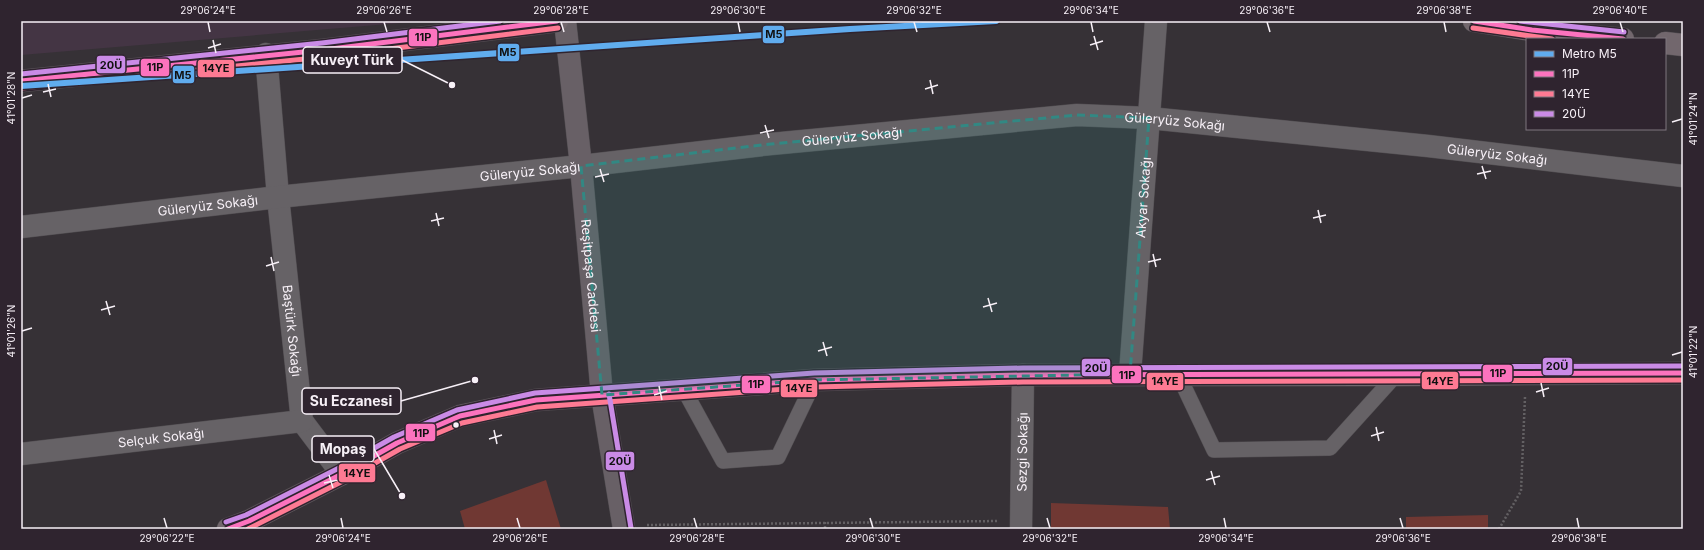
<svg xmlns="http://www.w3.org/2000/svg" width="1704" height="550" font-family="Inter,sans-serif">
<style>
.built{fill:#443544}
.green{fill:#703833}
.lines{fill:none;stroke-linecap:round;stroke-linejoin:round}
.lane-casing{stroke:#514d51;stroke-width:16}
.street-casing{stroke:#514d51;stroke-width:23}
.secondary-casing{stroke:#514d51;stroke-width:23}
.primary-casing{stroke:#514d51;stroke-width:23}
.path{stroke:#636063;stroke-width:2.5;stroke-dasharray:2 2;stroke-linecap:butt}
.lane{stroke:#666266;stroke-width:15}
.street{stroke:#666266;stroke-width:22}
.secondary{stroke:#686066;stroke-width:22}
.primary{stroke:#72676d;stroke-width:22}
.bus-1-casing{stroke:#2f242f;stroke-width:8}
.bus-2-casing{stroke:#2f242f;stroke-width:8}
.bus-3-casing{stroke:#2f242f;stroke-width:8}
.bus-1{stroke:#fc73be;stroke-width:5}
.bus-2{stroke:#fe7a93;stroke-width:5}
.bus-3{stroke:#ca8be6;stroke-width:5}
.metro-1-casing{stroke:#2f242f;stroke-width:9}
.metro-1{stroke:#60acee;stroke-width:6}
.marked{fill:#328883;fill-opacity:0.2;stroke:#328883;stroke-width:3;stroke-dasharray:8 5;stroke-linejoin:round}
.ticks{fill:none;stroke:#f7f0f7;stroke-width:1.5}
.bus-dot{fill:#f7f0f7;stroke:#2f242f;stroke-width:1.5}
.labels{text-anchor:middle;stroke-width:3;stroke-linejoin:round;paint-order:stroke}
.street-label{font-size:13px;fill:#f7f0f7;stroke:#2f242f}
.leader{fill:none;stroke:#f7f0f7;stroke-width:1.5}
.callout-dot{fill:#f7f0f7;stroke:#2f242f;stroke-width:1.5}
.callout{fill:#2f242f;stroke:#f7f0f7;stroke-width:1.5}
.callout-label{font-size:14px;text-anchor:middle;font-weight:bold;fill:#f7f0f7}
.line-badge{stroke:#2f242f;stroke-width:1.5}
.pale-badge-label{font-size:11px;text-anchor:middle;font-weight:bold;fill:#111}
.neatline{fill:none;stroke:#f7f0f7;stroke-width:1.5}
.ticks-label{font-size:10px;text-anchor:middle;fill:#f7f0f7}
</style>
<rect width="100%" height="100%" fill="#363136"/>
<path class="built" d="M 21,21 L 424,21 L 21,55 Z"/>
<g class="green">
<path d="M 546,480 L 561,529 L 465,529 L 460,511 Z"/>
<path d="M 1051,503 L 1168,507 L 1170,529 L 1051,529 Z"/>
<path d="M 1488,515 L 1488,529 L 1406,529 L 1406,517 Z"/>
</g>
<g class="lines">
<g class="lane-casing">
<g id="lane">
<path d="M 1178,374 L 1214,450 L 1330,448 L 1396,375"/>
<path d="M 683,388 L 723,461 L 778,457 L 815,380"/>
</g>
</g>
<g class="street-casing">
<g id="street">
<path id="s1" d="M 266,54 L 278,197 L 302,421 L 342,474"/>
<path id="s2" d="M 21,227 L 278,197 L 581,166 L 771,144 L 1077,115 L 1149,118 L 1428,146 L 1683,176"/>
<path id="s3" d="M 1130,374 L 1156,21"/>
<path id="s4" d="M 21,454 L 302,421"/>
<path id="s5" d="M 1021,529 L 1023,375"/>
</g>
</g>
<g class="secondary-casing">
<g id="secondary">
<path id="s6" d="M 565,21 L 581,166 L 602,395 L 624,529"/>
</g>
</g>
<g class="primary-casing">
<g id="primary">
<path d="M 1474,21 L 1532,30 L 1623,39"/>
<path d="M 1665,43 L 1683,45"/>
<path d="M 21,81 L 323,50 L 557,21"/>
<path d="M 228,529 L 249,521 L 342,474 L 397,443 L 460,416 L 536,400 L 815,380 L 1023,375 L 1396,375 L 1683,373"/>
</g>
</g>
<g class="path">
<path d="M 825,522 L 825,529"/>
<path d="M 647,525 L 998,521"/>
<path d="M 1499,529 L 1521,491 L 1525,397"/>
</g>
<use href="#lane" class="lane"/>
<use href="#street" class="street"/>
<use href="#secondary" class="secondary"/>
<use href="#primary" class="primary"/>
<g class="bus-1-casing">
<g id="bus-1">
<path d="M 1474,21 L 1532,30 L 1623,39"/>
<path d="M 21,81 L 323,50 L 557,21"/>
<path d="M 228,529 L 249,521 L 342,474 L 397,443 L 460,416 L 536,400 L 815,380 L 1023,375 L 1683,373"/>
</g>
</g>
<g class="bus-2-casing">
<g id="bus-2">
<path d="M 1473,28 L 1552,39"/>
<path d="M 22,88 L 324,57 L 558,28"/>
<path d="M 248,529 L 345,480 L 400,449 L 462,423 L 537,407 L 815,387 L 1023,382 L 1683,380"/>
</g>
</g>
<g class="bus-3-casing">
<g id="bus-3">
<path d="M 1520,21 L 1624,32"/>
<path d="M 21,74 L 322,43 L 500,21"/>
<path d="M 609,394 L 631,528"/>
<path d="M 226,522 L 246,515 L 339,468 L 394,437 L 457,410 L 535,393 L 814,373 L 1023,368 L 1683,366"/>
</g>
</g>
<use href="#bus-1" class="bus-1"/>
<use href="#bus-2" class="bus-2"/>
<use href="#bus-3" class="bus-3"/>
<g class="metro-1-casing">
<path id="metro-1" d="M 21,86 L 850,29 L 996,21"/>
</g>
<use href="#metro-1" class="metro-1"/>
</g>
<path class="marked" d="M 1077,115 L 1149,118 L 1130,374 L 815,380 L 602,395 L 581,166 L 771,144 Z"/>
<path class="ticks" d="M 208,22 L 210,32M 384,22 L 387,32M 561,22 L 564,32M 738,22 L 740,32M 914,22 L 917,32M 1091,22 L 1093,32M 1267,22 L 1270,32M 1444,22 L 1446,32M 1620,22 L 1623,32M 1094,36 L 1098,50M 213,40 L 216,53M 1090,45 L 1103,41M 208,48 L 221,44M 930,80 L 933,94M 48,84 L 51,97M 925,89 L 938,85M 43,92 L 56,89M 22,98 L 32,95M 1672,122 L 1682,119M 765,125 L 769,138M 760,133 L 774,130M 1482,166 L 1486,179M 600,169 L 604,182M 1477,174 L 1491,171M 595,177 L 609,174M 1318,210 L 1321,223M 436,213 L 439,226M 1313,218 L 1326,215M 431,221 L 444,218M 1153,254 L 1156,267M 271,257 L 274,271M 1148,262 L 1161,259M 266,266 L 279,262M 988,298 L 992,312M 106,301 L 110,315M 983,307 L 997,303M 101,310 L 115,306M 22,331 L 32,328M 823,342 L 827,356M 818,351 L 832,347M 1672,355 L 1682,352M 1541,383 L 1544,397M 659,386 L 662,400M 1536,392 L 1549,388M 654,395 L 667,391M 1376,427 L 1379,441M 494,430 L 497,444M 1371,436 L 1384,432M 489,439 L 502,435M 1211,471 L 1215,485M 329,475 L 333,488M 1206,480 L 1220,476M 324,483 L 338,480M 164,518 L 167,528M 341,518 L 343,528M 517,518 L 520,528M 694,518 L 697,528M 870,518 L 873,528M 1047,518 L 1050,528M 1224,518 L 1226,528M 1400,518 L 1403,528M 1577,518 L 1579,528"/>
<circle class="bus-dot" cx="456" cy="425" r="3.5"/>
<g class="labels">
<g class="street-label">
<text dy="5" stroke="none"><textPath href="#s2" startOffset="1160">Güleryüz Sokağı</textPath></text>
<text dy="5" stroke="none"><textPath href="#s2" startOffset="836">Güleryüz Sokağı</textPath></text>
<text dy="5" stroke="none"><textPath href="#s2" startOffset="1484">Güleryüz Sokağı</textPath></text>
<text dy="5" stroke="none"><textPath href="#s2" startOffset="512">Güleryüz Sokağı</textPath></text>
<text dy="5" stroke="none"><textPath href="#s3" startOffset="177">Akyar Sokağı</textPath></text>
<text dy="5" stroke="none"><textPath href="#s2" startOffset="188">Güleryüz Sokağı</textPath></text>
<text dy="5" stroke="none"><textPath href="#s6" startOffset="256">Reşitpaşa Caddesi</textPath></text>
<text dy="5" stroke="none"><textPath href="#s1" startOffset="278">Baştürk Sokağı</textPath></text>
<text dy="5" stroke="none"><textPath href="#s4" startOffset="141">Selçuk Sokağı</textPath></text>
<text dy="5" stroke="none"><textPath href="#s5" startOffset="77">Sezgi Sokağı</textPath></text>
</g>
</g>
<path class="leader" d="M452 85L402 60M475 380L401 401M402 496L374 449"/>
<g class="callout-dot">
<circle cx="452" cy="85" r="4"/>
<circle cx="475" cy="380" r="4"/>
<circle cx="402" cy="496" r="4"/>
</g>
<g class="callout">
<rect x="303" y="47" width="99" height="26" rx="4"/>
<rect x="302" y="388" width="99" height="26" rx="4"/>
<rect x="312" y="436" width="62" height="26" rx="4"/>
</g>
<g class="callout-label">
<text x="352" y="65">Kuveyt Türk</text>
<text x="351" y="406">Su Eczanesi</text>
<text x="343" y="454">Mopaş</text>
</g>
<g class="line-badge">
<rect x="762" y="25" width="23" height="19" rx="4" fill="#60acee"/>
<rect x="408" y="28" width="30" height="19" rx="4" fill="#fc73be"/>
<rect x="497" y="43" width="23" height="19" rx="4" fill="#60acee"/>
<rect x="96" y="55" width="30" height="19" rx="4" fill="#ca8be6"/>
<rect x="140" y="58" width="30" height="19" rx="4" fill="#fc73be"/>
<rect x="197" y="59" width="38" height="19" rx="4" fill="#fe7a93"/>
<rect x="172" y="65" width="23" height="19" rx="4" fill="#60acee"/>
<rect x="1542" y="357" width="31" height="19" rx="4" fill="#ca8be6"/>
<rect x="1081" y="358" width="30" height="19" rx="4" fill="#ca8be6"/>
<rect x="1482" y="364" width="31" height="19" rx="4" fill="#fc73be"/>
<rect x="1111" y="365" width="31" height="19" rx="4" fill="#fc73be"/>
<rect x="1421" y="371" width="38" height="19" rx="4" fill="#fe7a93"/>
<rect x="1146" y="372" width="38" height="19" rx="4" fill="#fe7a93"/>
<rect x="741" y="375" width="30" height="19" rx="4" fill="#fc73be"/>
<rect x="780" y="379" width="38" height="19" rx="4" fill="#fe7a93"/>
<rect x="405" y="423" width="31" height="19" rx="4" fill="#fc73be"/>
<rect x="605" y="451" width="30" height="20" rx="4" fill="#ca8be6"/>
<rect x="338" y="463" width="38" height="20" rx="4" fill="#fe7a93"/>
</g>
<g class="pale-badge-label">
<text x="774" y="38">M5</text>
<text x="423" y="41">11P</text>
<text x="508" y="56">M5</text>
<text x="111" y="69">20Ü</text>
<text x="155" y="71">11P</text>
<text x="216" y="72">14YE</text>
<text x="183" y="79">M5</text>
<text x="1557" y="370">20Ü</text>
<text x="1096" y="372">20Ü</text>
<text x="1498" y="377">11P</text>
<text x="1127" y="379">11P</text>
<text x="1440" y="385">14YE</text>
<text x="1165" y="385">14YE</text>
<text x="756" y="388">11P</text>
<text x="799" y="392">14YE</text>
<text x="421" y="437">11P</text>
<text x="620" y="465">20Ü</text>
<text x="357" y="477">14YE</text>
</g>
<rect width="1704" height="550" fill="none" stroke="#2f242f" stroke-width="44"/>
<rect x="1526" y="38" width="140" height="92" fill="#2f242f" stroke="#7f767f"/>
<rect x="1534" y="51" width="20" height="6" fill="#60acee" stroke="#7f767f"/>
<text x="1562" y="58" font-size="12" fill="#f7f0f7">Metro M5</text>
<rect x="1534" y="71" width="20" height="6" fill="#fc73be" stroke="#7f767f"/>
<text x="1562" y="78" font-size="12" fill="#f7f0f7">11P</text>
<rect x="1534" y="91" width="20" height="6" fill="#fe7a93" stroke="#7f767f"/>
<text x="1562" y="98" font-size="12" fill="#f7f0f7">14YE</text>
<rect x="1534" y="111" width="20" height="6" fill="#ca8be6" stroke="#7f767f"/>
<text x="1562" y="118" font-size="12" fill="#f7f0f7">20Ü</text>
<rect x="22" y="22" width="1660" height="506" class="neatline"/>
<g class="ticks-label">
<text x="208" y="14">29°06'24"E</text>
<text x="384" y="14">29°06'26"E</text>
<text x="561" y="14">29°06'28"E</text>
<text x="738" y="14">29°06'30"E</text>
<text x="914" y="14">29°06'32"E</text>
<text x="1091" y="14">29°06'34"E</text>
<text x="1267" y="14">29°06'36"E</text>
<text x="1444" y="14">29°06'38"E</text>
<text x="1620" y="14">29°06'40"E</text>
<text transform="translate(11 98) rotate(-90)" y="4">41°01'28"N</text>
<text transform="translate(1693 119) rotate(-90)" y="4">41°01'24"N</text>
<text transform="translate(11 331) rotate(-90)" y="4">41°01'26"N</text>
<text transform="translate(1693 352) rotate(-90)" y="4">41°01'22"N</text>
<text x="167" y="542">29°06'22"E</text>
<text x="343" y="542">29°06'24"E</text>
<text x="520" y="542">29°06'26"E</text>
<text x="697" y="542">29°06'28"E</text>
<text x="873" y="542">29°06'30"E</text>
<text x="1050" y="542">29°06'32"E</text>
<text x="1226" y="542">29°06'34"E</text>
<text x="1403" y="542">29°06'36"E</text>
<text x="1579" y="542">29°06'38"E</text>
</g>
</svg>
